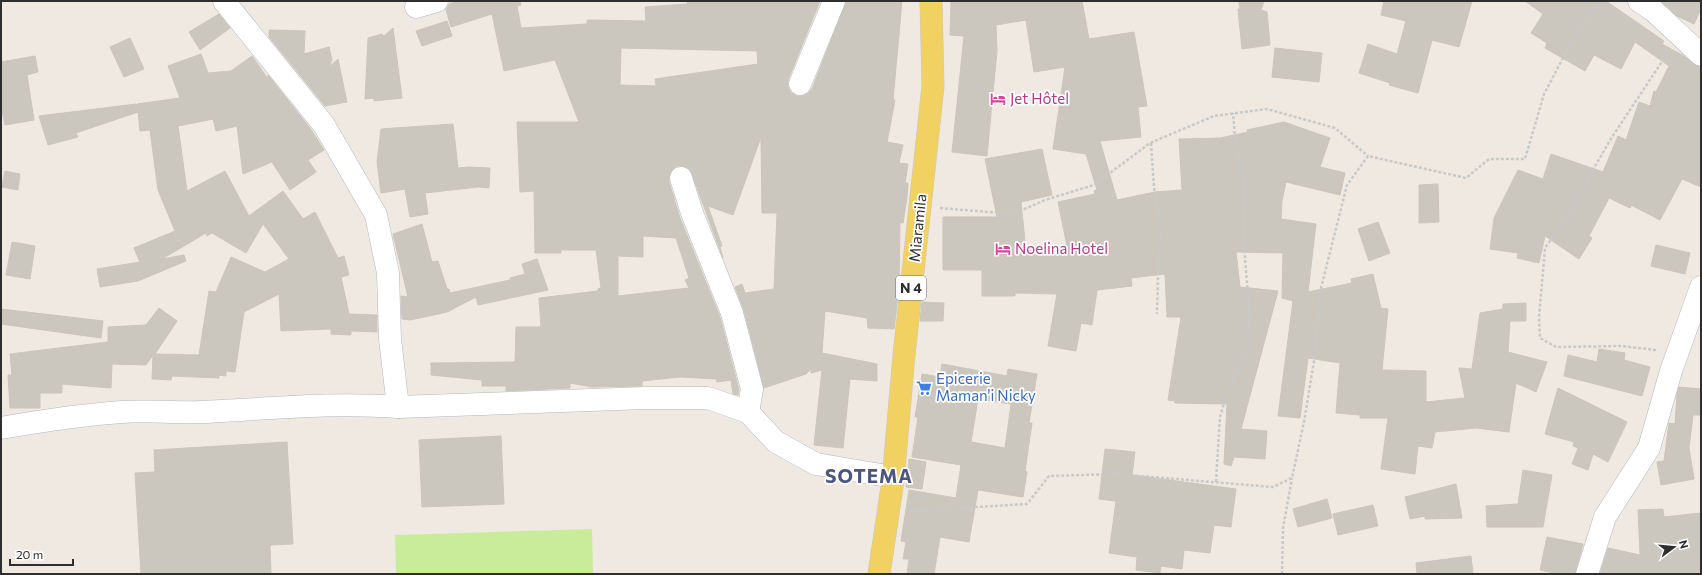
<svg xmlns="http://www.w3.org/2000/svg" width="1702" height="575" font-family="Commissioner,sans-serif">
<style>
.pitch{fill:#c9ec9a}
.building{fill:#cbc7bf;stroke:#cbc5ba;fill-rule:evenodd}
.lines{fill:none;stroke-linecap:round;stroke-linejoin:round}
.minor-casing{stroke:#b4b7c1;stroke-width:23}
.major-casing{stroke:#c9c9c9;stroke-width:23}
.path{stroke:#c9c9c9;stroke-width:2.5;stroke-dasharray:3 2;stroke-linecap:butt}
.minor{stroke:#fff;stroke-width:22}
.major{stroke:#f2d163;stroke-width:22}
.labels{text-anchor:middle;stroke-width:3.5;stroke-linejoin:round;paint-order:stroke}
.shield{fill:#fff;stroke:#6d6d6d;stroke-width:1}
.shield-label{font-size:14px;font-weight:bold;fill:#2e2e2e}
.hotel-label{font-size:15px;fill:#b23c85;stroke:#fff;text-anchor:start}
.street-label{font-size:15px;fill:#2e2e2e;stroke:#fff}
.shop-label{font-size:15px;fill:#366cbe;stroke:#fff;text-anchor:start}
.district-label{font-size:19px;font-weight:bold;letter-spacing:1px;fill:#4d5680;stroke:#fff}
</style>
<rect width="100%" height="100%" fill="#efe9e1"/>
<path class="pitch" d="M 592,529 L 593,574 L 396,574 L 395,535 Z"/>
<g class="building">
<path d="M 459,1 L 520,1 L 521,5 L 517,6 L 521,28 L 587,24 L 587,20 L 646,21 L 645,7 L 687,4 L 688,1 L 820,1 L 788,80 L 788,86 L 790,92 L 796,96 L 801,96 L 807,94 L 812,89 L 846,1 L 902,1 L 893,100 L 895,100 L 887,142 L 903,145 L 899,163 L 908,164 L 905,183 L 908,183 L 907,197 L 903,223 L 900,222 L 899,287 L 894,329 L 868,328 L 867,318 L 825,311 L 822,353 L 877,364 L 877,381 L 850,379 L 843,448 L 814,445 L 822,370 L 811,373 L 811,369 L 806,374 L 764,388 L 744,310 L 735,287 L 742,284 L 745,293 L 774,289 L 777,213 L 762,213 L 761,137 L 733,215 L 708,206 L 722,246 L 720,247 L 723,258 L 690,169 L 683,166 L 677,166 L 672,170 L 669,176 L 669,182 L 680,218 L 720,317 L 739,390 L 738,395 L 733,394 L 731,380 L 717,382 L 716,379 L 680,377 L 642,381 L 642,386 L 592,387 L 570,383 L 570,388 L 506,391 L 506,386 L 482,386 L 482,380 L 431,375 L 431,363 L 515,362 L 516,327 L 541,327 L 539,298 L 598,291 L 598,289 L 601,288 L 596,250 L 561,250 L 561,253 L 535,253 L 534,191 L 520,192 L 517,122 L 579,122 L 555,60 L 504,71 L 492,14 L 451,27 L 446,10 L 449,4 ZM 621,48 L 757,51 L 758,64 L 655,79 L 656,86 L 620,85 ZM 643,236 L 676,238 L 689,278 L 685,280 L 689,288 L 618,296 L 618,256 L 643,257 Z"/>
<path d="M 951,1 L 1082,1 L 1089,39 L 1134,32 L 1147,106 L 1138,107 L 1141,137 L 1100,141 L 1117,200 L 1155,192 L 1182,190 L 1179,139 L 1220,138 L 1248,132 L 1247,130 L 1284,122 L 1330,138 L 1320,167 L 1345,173 L 1340,195 L 1286,182 L 1282,201 L 1281,219 L 1316,224 L 1308,292 L 1352,283 L 1351,279 L 1373,274 L 1381,308 L 1388,309 L 1382,370 L 1426,371 L 1426,402 L 1465,398 L 1459,368 L 1472,369 L 1480,313 L 1503,309 L 1503,304 L 1526,303 L 1526,321 L 1510,321 L 1508,352 L 1547,362 L 1536,392 L 1516,383 L 1509,432 L 1476,428 L 1435,432 L 1432,448 L 1418,446 L 1415,474 L 1381,469 L 1388,418 L 1360,418 L 1360,415 L 1336,413 L 1340,363 L 1308,358 L 1300,418 L 1278,416 L 1293,301 L 1282,298 L 1283,253 L 1236,252 L 1240,287 L 1278,291 L 1241,429 L 1267,431 L 1265,459 L 1234,457 L 1231,466 L 1224,464 L 1227,404 L 1175,403 L 1175,401 L 1168,400 L 1181,317 L 1167,317 L 1165,274 L 1131,278 L 1132,286 L 1097,290 L 1092,325 L 1081,323 L 1076,351 L 1048,346 L 1057,294 L 1015,293 L 1015,296 L 982,296 L 982,270 L 943,270 L 943,217 L 997,217 L 985,159 L 1042,149 L 1052,195 L 1021,202 L 1026,251 L 1067,246 L 1058,202 L 1095,194 L 1094,191 L 1097,190 L 1086,154 L 1053,149 L 1065,67 L 1034,72 L 1026,20 L 996,25 L 997,51 L 987,156 L 952,152 L 964,36 L 950,35 Z"/>
<path d="M 1239,1 L 1264,1 L 1261,10 L 1267,12 L 1270,45 L 1242,49 L 1238,9 L 1240,9 Z"/>
<path d="M 1384,1 L 1472,1 L 1459,47 L 1432,40 L 1418,93 L 1389,85 L 1390,83 L 1359,73 L 1368,44 L 1397,54 L 1406,21 L 1381,15 Z"/>
<path d="M 1525,1 L 1606,1 L 1664,41 L 1662,44 L 1684,56 L 1693,64 L 1701,67 L 1701,187 L 1682,179 L 1660,220 L 1631,205 L 1630,208 L 1609,198 L 1589,236 L 1592,238 L 1579,259 L 1545,236 L 1539,263 L 1517,258 L 1518,253 L 1490,249 L 1494,218 L 1518,170 L 1543,179 L 1551,154 L 1603,172 L 1618,136 L 1626,140 L 1639,102 L 1650,106 L 1654,91 L 1656,92 L 1669,66 L 1635,42 L 1621,69 L 1594,55 L 1585,71 L 1545,48 L 1547,43 L 1531,33 L 1543,14 Z"/>
<path d="M 1661,1 L 1701,1 L 1701,9 L 1694,24 L 1677,16 Z"/>
<path d="M 219,14 L 230,28 L 200,50 L 189,32 Z"/>
<path d="M 447,21 L 452,36 L 422,46 L 416,31 Z"/>
<path d="M 393,28 L 402,98 L 374,101 L 374,98 L 365,99 L 368,38 L 382,34 L 384,36 Z"/>
<path d="M 269,30 L 305,31 L 304,54 L 329,47 L 332,60 L 329,67 L 338,59 L 347,102 L 325,106 L 269,37 Z"/>
<path d="M 130,38 L 144,69 L 124,77 L 110,47 Z"/>
<path d="M 1275,48 L 1322,53 L 1319,82 L 1272,77 Z"/>
<path d="M 201,54 L 208,73 L 231,71 L 252,56 L 268,79 L 268,75 L 310,128 L 324,150 L 308,160 L 316,172 L 290,190 L 272,162 L 243,174 L 237,126 L 216,131 L 213,119 L 178,126 L 187,191 L 225,171 L 249,216 L 283,191 L 303,219 L 315,212 L 338,258 L 344,256 L 349,275 L 341,277 L 349,314 L 377,315 L 377,332 L 351,331 L 351,335 L 331,334 L 331,329 L 281,331 L 279,294 L 244,312 L 235,372 L 226,371 L 226,376 L 219,375 L 219,378 L 172,376 L 171,380 L 152,379 L 153,355 L 146,365 L 112,364 L 111,388 L 62,384 L 62,393 L 40,393 L 40,408 L 10,408 L 8,375 L 12,375 L 10,354 L 108,342 L 108,327 L 146,325 L 159,308 L 177,321 L 155,354 L 199,355 L 209,291 L 216,292 L 231,257 L 265,272 L 289,259 L 263,224 L 246,253 L 212,233 L 207,236 L 206,233 L 162,259 L 184,255 L 186,261 L 138,281 L 100,287 L 97,269 L 140,262 L 134,248 L 175,231 L 158,190 L 150,130 L 140,131 L 138,112 L 76,133 L 78,137 L 48,145 L 39,116 L 136,104 L 138,111 L 137,104 L 180,98 L 168,66 Z"/>
<path d="M 35,56 L 38,72 L 27,75 L 34,120 L 5,125 L 1,106 L 1,62 Z"/>
<path d="M 453,124 L 458,168 L 469,167 L 490,168 L 489,188 L 478,187 L 425,193 L 428,214 L 410,217 L 405,189 L 381,193 L 377,162 L 381,129 Z"/>
<path d="M 5,171 L 20,174 L 18,190 L 2,187 Z"/>
<path d="M 1438,184 L 1439,222 L 1419,223 L 1419,185 Z"/>
<path d="M 1378,222 L 1390,253 L 1369,261 L 1358,229 Z"/>
<path d="M 422,224 L 432,262 L 438,261 L 447,289 L 449,289 L 450,293 L 510,280 L 510,278 L 525,274 L 522,264 L 537,259 L 548,290 L 478,305 L 476,297 L 447,312 L 410,320 L 402,319 L 401,296 L 408,297 L 393,234 Z"/>
<path d="M 12,242 L 35,246 L 30,279 L 6,275 Z"/>
<path d="M 1656,245 L 1690,253 L 1685,274 L 1651,266 Z"/>
<path d="M 922,302 L 944,303 L 943,321 L 920,321 Z"/>
<path d="M 1,309 L 103,321 L 101,338 L 1,324 Z"/>
<path d="M 1599,349 L 1625,353 L 1624,360 L 1650,367 L 1642,396 L 1564,376 L 1568,355 L 1597,362 Z"/>
<path d="M 942,364 L 1007,376 L 1008,369 L 1037,374 L 1029,423 L 1032,423 L 1025,471 L 1027,472 L 1023,497 L 978,490 L 969,542 L 940,537 L 934,574 L 907,574 L 909,559 L 903,559 L 906,542 L 901,541 L 909,490 L 956,498 L 961,465 L 912,457 L 918,417 L 915,417 L 922,374 L 940,377 ZM 978,399 L 1011,404 L 1005,448 L 971,442 Z"/>
<path d="M 1679,387 L 1701,389 L 1701,415 L 1693,415 L 1689,448 L 1694,479 L 1661,485 L 1657,462 L 1664,461 L 1669,423 L 1675,424 L 1677,394 Z"/>
<path d="M 1558,388 L 1627,422 L 1608,462 L 1593,454 L 1588,470 L 1572,464 L 1578,448 L 1573,446 L 1574,442 L 1545,434 Z"/>
<path d="M 501,436 L 504,504 L 422,507 L 419,440 Z"/>
<path d="M 287,442 L 293,544 L 270,545 L 271,574 L 141,574 L 135,473 L 155,472 L 154,450 Z"/>
<path d="M 1105,449 L 1135,452 L 1132,475 L 1236,489 L 1231,527 L 1214,525 L 1210,553 L 1184,550 L 1182,569 L 1161,566 L 1160,573 L 1136,570 L 1137,557 L 1109,553 L 1116,501 L 1099,499 Z"/>
<path d="M 909,459 L 926,462 L 922,489 L 906,487 Z"/>
<path d="M 1523,470 L 1552,475 L 1543,527 L 1487,527 L 1486,506 L 1518,504 Z"/>
<path d="M 1456,484 L 1462,518 L 1425,519 L 1425,516 L 1410,519 L 1405,497 Z"/>
<path d="M 1327,499 L 1332,518 L 1298,527 L 1293,509 Z"/>
<path d="M 1373,505 L 1378,526 L 1338,535 L 1333,514 Z"/>
<path d="M 1663,509 L 1664,517 L 1701,513 L 1701,574 L 1600,574 L 1608,548 L 1640,555 L 1638,510 Z"/>
<path d="M 1547,537 L 1583,544 L 1575,574 L 1559,574 L 1540,570 Z"/>
<path d="M 1471,556 L 1473,574 L 1417,574 L 1416,563 Z"/>
</g>
<g class="lines">
<g class="minor-casing">
<g id="minor">
<path d="M 224,1 L 324,125 L 376,215 L 388,273 L 390,339 L 398,407"/>
<path d="M 1639,1 L 1654,11 L 1701,55"/>
<path d="M 416,7 L 437,1"/>
<path d="M 800,84 L 834,1"/>
<path d="M 681,178 L 692,213 L 732,313 L 752,389 L 748,412"/>
<path d="M 1,428 C 41,421 81,415 122,412 C 148,410 174,413 201,412 C 268,409 331,402 398,407 L 645,398 L 708,398 L 748,412 L 776,442 L 816,464 L 893,477"/>
<path d="M 1587,574 L 1605,517 L 1649,448 L 1671,371 L 1701,287"/>
</g>
</g>
<g class="major-casing">
<path id="major" d="M 879,574 L 893,480 L 904,355 L 933,86 L 931,1"/>
</g>
<g class="path">
<path d="M 1151,143 L 1154,187 L 1161,234 L 1158,277 L 1157,314"/>
<path d="M 940,208 L 1013,214 L 1045,200 L 1094,185 L 1150,143 L 1214,116 L 1267,109 L 1335,128 L 1368,156"/>
<path d="M 1656,350 L 1621,346 L 1556,347 L 1540,338 L 1539,317 L 1545,248 L 1574,207 L 1590,175 L 1612,137 L 1667,54"/>
<path d="M 1216,482 L 1220,417 L 1227,393 L 1248,350 L 1249,306 L 1245,259 L 1243,179 L 1235,138 L 1233,113"/>
<path d="M 910,511 L 1027,504 L 1049,476 L 1115,474 L 1273,487 L 1292,478 L 1304,422 L 1314,361 L 1321,288 L 1347,185 L 1368,156 L 1466,178 L 1489,159 L 1525,159 L 1544,94 L 1573,39 L 1600,1"/>
<path d="M 1282,574 L 1283,528 L 1292,478"/>
</g>
<use href="#minor" class="minor"/>
<use href="#major" class="major"/>
</g>
<defs>
<g id="hotel-bare" transform="scale(1.2)"><path d="M-6-4.5h1.5V1H6V5H4.5V3h-9V5H-6ZM-4 0a1.8 1.8 0 1 1 3.6 0ZM.5 0V-2.5h3Q6-2.5 6 0Z" fill="#d1479c" stroke="#fff" stroke-width="2.5" paint-order="stroke"/></g>
<g id="supermarket-bare" transform="scale(1.2)"><path d="M-6-5.5h2.5l.6 2H6L4.5 2H-2.5L-4.4-4H-6ZM-1.5 3.2a1.3 1.3 0 1 0 .1 0ZM3 3.2a1.3 1.3 0 1 0 .1 0Z" fill="#3f7fe0" stroke="#fff" stroke-width="2.5" paint-order="stroke"/></g>
</defs>
<g fill-rule="evenodd">
<use href="#hotel-bare" x="998" y="99"/>
<use href="#hotel-bare" x="1003" y="249"/>
<use href="#supermarket-bare" x="924" y="388"/>
</g>
<g class="labels">
<rect class="shield" x="896" y="276" width="30" height="24" rx="3"/>
<g class="shield-label">
<text x="911" y="293">N 4</text>
</g>
<g class="hotel-label">
<text x="1010" y="104">Jet Hôtel</text>
<text x="1015" y="254">Noelina Hotel</text>
</g>
<g class="street-label">
<text transform="translate(918 228) rotate(-84)" y="5">Miaramila</text>
</g>
<g class="shop-label">
<text x="936" y="384">Epicerie<tspan x="936" dy="17">Maman'i Nicky</tspan></text>
</g>
<g class="district-label">
<text x="869" y="483">SOTEMA</text>
</g>
</g>
<rect width="1702" height="575" fill="none" stroke="#2e2e2e" stroke-width="4"/>
<g transform="translate(1674 547) rotate(74)" stroke="#ffffff" stroke-width="3" paint-order="stroke">
<path d="M0-3L7 15L0 10L-7 15Z" fill="#2e2e2e"/>
<text y="-6" font-size="11" font-weight="bold" text-anchor="middle" fill="#2e2e2e">N</text>
</g>
<path d="M10 559v6h63v-6" fill="none" stroke="#2e2e2e" stroke-width="2"/>
<text x="16" y="559" font-size="12" fill="#2e2e2e" stroke="#ffffff" stroke-width="3" paint-order="stroke">20 m</text>
</svg>
